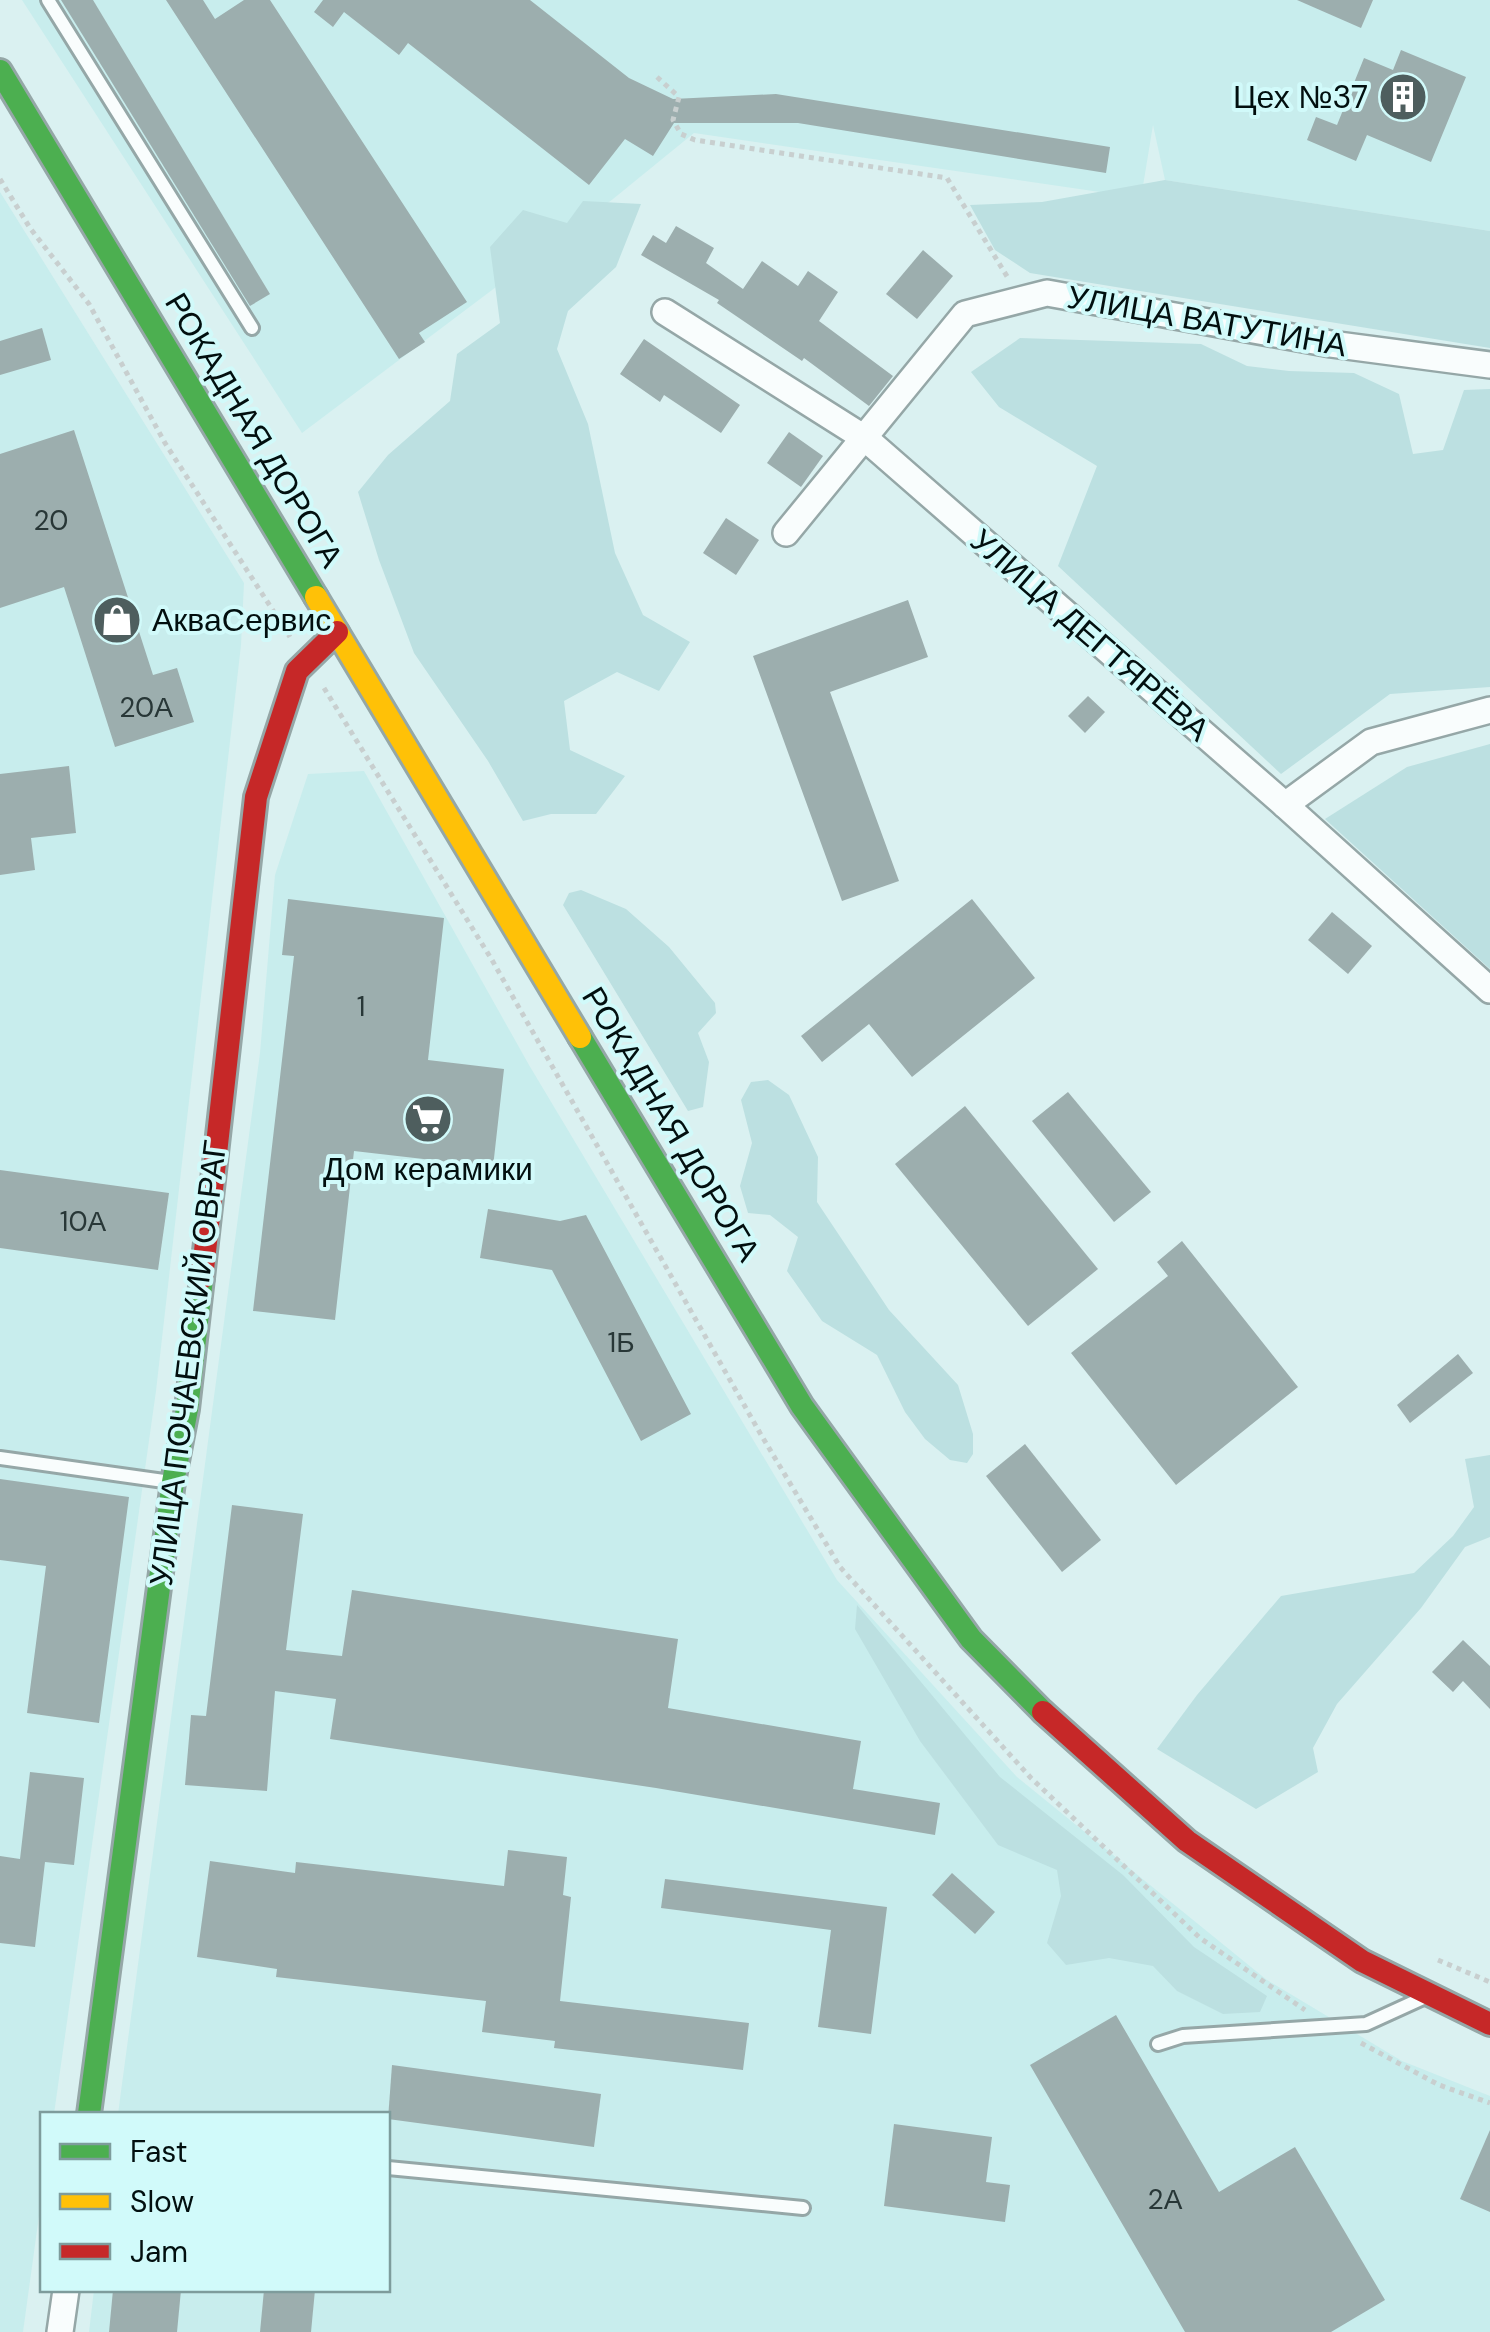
<svg xmlns="http://www.w3.org/2000/svg" width="1490" height="2332" font-family="'DM Sans',sans-serif">
<style>
.built{fill:#c8eded}
.green{fill:#bce0e1}
.building{fill:#9caeae}
.lines{fill:none;stroke-linecap:round;stroke-linejoin:round}
.lane-casing{stroke:#95a7a7;stroke-width:18}
.street-casing{stroke:#95a7a7;stroke-width:30}
.fast-casing{stroke:#95a7a7;stroke-width:28}
.slow-casing{stroke:#95a7a7;stroke-width:28}
.jam-casing{stroke:#95a7a7;stroke-width:28}
.path{stroke:#c8cfcf;stroke-width:5;stroke-dasharray:5 5;stroke-linecap:butt}
.lane{stroke:#f9fdfd;stroke-width:12}
.street{stroke:#f9fdfd;stroke-width:25}
.fast{stroke:#4caf50;stroke-width:22}
.slow{stroke:#ffc107;stroke-width:22}
.jam{stroke:#c62828;stroke-width:22}
.labels{text-anchor:middle;stroke-width:8;stroke-linejoin:round;paint-order:stroke}
.number-label{font-size:28px;fill:#283737}
.poi-label{font-size:32px;fill:#020f0f;stroke:#d1fafa;text-anchor:end}
.street-label{font-size:32px;fill:#020f0f;stroke:#d1fafa}
</style>
<rect width="100%" height="100%" fill="#daf1f1"/>
<g class="built">
<path d="M 22,0 L 1490,0 L 1490,231 L 1165,180 L 1153,125 L 1141,198 L 694,133 L 613,199 L 302,433 Z"/>
<path d="M 0,192 L 244,583 L 241,645 L 156,1391 L 54,2114 L 42,2114 L 42,2194 L 23,2332 L 0,2332 Z"/>
<path d="M 364,771 L 529,1065 L 837,1580 L 1017,1777 L 1267,1980 L 1402,2061 L 1490,2096 L 1490,2332 L 89,2332 L 94,2290 L 388,2290 L 388,2114 L 118,2114 L 260,1053 L 275,875 L 308,774 Z"/>
</g>
<g class="green">
<path d="M 1165,180 L 1490,231 L 1490,348 L 1030,273 L 995,250 L 970,205 L 1042,202 Z"/>
<path d="M 583,201 L 641,204 L 616,267 L 568,311 L 557,349 L 588,424 L 615,553 L 643,615 L 690,642 L 659,691 L 617,672 L 564,701 L 570,750 L 625,776 L 596,814 L 551,814 L 523,821 L 488,761 L 414,653 L 379,560 L 358,492 L 388,455 L 450,401 L 457,354 L 500,323 L 490,247 L 523,210 L 567,223 Z"/>
<path d="M 1020,338 L 1201,344 L 1247,366 L 1289,371 L 1354,373 L 1399,394 L 1413,454 L 1443,450 L 1464,390 L 1490,389 L 1490,687 L 1390,694 L 1281,774 L 1058,566 L 1097,466 L 999,407 L 971,372 Z"/>
<path d="M 1490,744 L 1490,969 L 1325,819 L 1407,767 Z"/>
<path d="M 581,890 L 626,909 L 669,947 L 715,1003 L 716,1013 L 698,1033 L 709,1062 L 703,1107 L 688,1111 L 563,905 L 569,893 Z"/>
<path d="M 768,1080 L 789,1095 L 818,1157 L 817,1202 L 889,1310 L 958,1385 L 973,1434 L 973,1454 L 967,1463 L 950,1460 L 925,1439 L 905,1412 L 877,1355 L 822,1321 L 787,1271 L 798,1237 L 770,1215 L 748,1213 L 740,1186 L 752,1143 L 741,1100 L 751,1082 Z"/>
<path d="M 1490,1455 L 1490,1537 L 1465,1547 L 1421,1608 L 1337,1704 L 1313,1748 L 1318,1772 L 1256,1809 L 1157,1749 L 1197,1695 L 1281,1596 L 1414,1573 L 1453,1536 L 1474,1507 L 1465,1459 Z"/>
<path d="M 857,1605 L 1000,1777 L 1123,1875 L 1194,1947 L 1267,1996 L 1260,2012 L 1223,2014 L 1177,1991 L 1153,1966 L 1109,1958 L 1066,1965 L 1047,1943 L 1061,1896 L 1057,1870 L 998,1845 L 920,1741 L 855,1629 Z"/>
</g>
<g class="building">
<path d="M 61,0 L 93,0 L 270,294 L 250,306 Z"/>
<path d="M 166,0 L 203,0 L 215,19 L 244,0 L 270,0 L 467,302 L 419,333 L 425,342 L 399,359 Z"/>
<path d="M 323,0 L 530,0 L 629,78 L 673,99 L 776,94 L 1110,147 L 1106,173 L 798,123 L 674,123 L 653,156 L 625,139 L 589,185 L 408,43 L 399,55 L 344,12 L 333,27 L 314,12 Z"/>
<path d="M 1297,0 L 1373,0 L 1361,28 Z"/>
<path d="M 1401,50 L 1466,77 L 1431,162 L 1367,135 L 1356,161 L 1307,140 L 1316,117 L 1337,125 L 1364,58 L 1393,70 Z"/>
<path d="M 676,226 L 714,248 L 706,263 L 743,289 L 762,261 L 798,286 L 808,271 L 838,292 L 819,321 L 893,376 L 869,406 L 804,358 L 802,361 L 717,303 L 719,300 L 641,255 L 653,235 L 666,243 Z"/>
<path d="M 923,250 L 953,276 L 917,319 L 886,294 Z"/>
<path d="M 42,328 L 51,360 L 0,375 L 0,341 Z"/>
<path d="M 644,339 L 740,405 L 721,433 L 664,395 L 660,402 L 620,374 Z"/>
<path d="M 74,430 L 153,675 L 177,668 L 194,722 L 115,747 L 64,587 L 0,608 L 0,454 Z"/>
<path d="M 789,432 L 823,456 L 801,487 L 767,463 Z"/>
<path d="M 726,518 L 759,540 L 736,575 L 703,553 Z"/>
<path d="M 908,600 L 928,657 L 830,692 L 899,881 L 842,901 L 753,656 Z"/>
<path d="M 1088,696 L 1105,712 L 1085,733 L 1068,716 Z"/>
<path d="M 69,766 L 76,833 L 31,838 L 35,870 L 0,875 L 0,774 Z"/>
<path d="M 288,899 L 444,918 L 428,1060 L 504,1069 L 493,1167 L 354,1151 L 335,1320 L 253,1311 L 294,956 L 282,955 Z"/>
<path d="M 972,899 L 1035,978 L 912,1077 L 869,1024 L 822,1062 L 801,1036 Z"/>
<path d="M 1332,912 L 1372,946 L 1348,974 L 1308,940 Z"/>
<path d="M 1068,1092 L 1151,1192 L 1114,1222 L 1032,1121 Z"/>
<path d="M 965,1106 L 1098,1269 L 1028,1326 L 895,1164 Z"/>
<path d="M 0,1170 L 169,1193 L 158,1270 L 0,1248 Z"/>
<path d="M 488,1209 L 560,1221 L 586,1215 L 691,1414 L 641,1441 L 552,1270 L 480,1258 Z"/>
<path d="M 1182,1241 L 1298,1387 L 1176,1485 L 1071,1353 L 1168,1276 L 1157,1262 Z"/>
<path d="M 1458,1354 L 1473,1373 L 1410,1423 L 1397,1405 Z"/>
<path d="M 1025,1444 L 1101,1540 L 1062,1572 L 986,1476 Z"/>
<path d="M 0,1479 L 129,1497 L 99,1723 L 27,1713 L 46,1566 L 0,1560 Z"/>
<path d="M 232,1505 L 303,1514 L 286,1650 L 342,1656 L 352,1590 L 678,1639 L 668,1708 L 861,1741 L 853,1789 L 940,1803 L 935,1835 L 656,1788 L 330,1739 L 336,1699 L 275,1691 L 267,1791 L 185,1785 L 191,1715 L 206,1716 Z"/>
<path d="M 1463,1640 L 1490,1666 L 1490,1709 L 1463,1681 L 1453,1692 L 1432,1672 Z"/>
<path d="M 30,1772 L 84,1778 L 74,1865 L 45,1862 L 35,1947 L 0,1943 L 0,1856 L 20,1859 Z"/>
<path d="M 508,1850 L 567,1857 L 563,1895 L 571,1897 L 560,2001 L 749,2023 L 743,2070 L 554,2048 L 555,2041 L 482,2032 L 486,2001 L 276,1977 L 277,1969 L 197,1957 L 210,1861 L 295,1873 L 296,1862 L 504,1886 Z"/>
<path d="M 952,1873 L 995,1912 L 975,1934 L 932,1895 Z"/>
<path d="M 665,1879 L 887,1907 L 871,2034 L 818,2027 L 831,1930 L 661,1908 Z"/>
<path d="M 1116,2015 L 1219,2192 L 1295,2147 L 1385,2300 L 1331,2332 L 1185,2332 L 1030,2065 Z"/>
<path d="M 392,2065 L 601,2094 L 594,2147 L 388,2119 Z"/>
<path d="M 894,2124 L 992,2137 L 986,2182 L 1010,2185 L 1005,2222 L 884,2206 Z"/>
<path d="M 1490,2130 L 1490,2212 L 1460,2199 Z"/>
<path d="M 113,2290 L 181,2290 L 177,2332 L 109,2332 Z"/>
<path d="M 264,2290 L 315,2290 L 311,2332 L 260,2332 Z"/>
</g>
<g class="lines">
<g class="lane-casing">
<g id="lane">
<path d="M 48,0 L 252,328"/>
<path d="M 0,1458 L 171,1482"/>
<path d="M 1158,2044 L 1183,2036 L 1366,2024 L 1423,1998"/>
<path d="M 388,2168 L 803,2208"/>
</g>
</g>
<g class="street-casing">
<g id="street">
<path d="M 665,312 L 866,439 L 1285,805 L 1490,990"/>
<path d="M 786,533 L 965,314 L 1047,293 L 1331,344 L 1490,365"/>
<path d="M 1285,805 L 1371,742 L 1490,710"/>
<path d="M 60,2332 L 66,2290"/>
</g>
</g>
<g class="fast-casing">
<g id="fast">
<path d="M 0,71 L 316,597"/>
<path d="M 580,1037 L 802,1406 L 971,1639 L 1043,1712"/>
<path d="M 89,2114 L 173,1482 L 187,1409 L 202,1278"/>
</g>
</g>
<g class="slow-casing">
<path id="slow" d="M 316,597 L 580,1037"/>
</g>
<g class="jam-casing">
<g id="jam">
<path d="M 202,1278 L 256,797 L 297,671 L 337,632"/>
<path d="M 1043,1712 L 1187,1841 L 1362,1961 L 1490,2024"/>
</g>
</g>
<g class="path">
<path d="M 657,77 L 679,97 L 673,120 L 681,134 L 695,140 L 947,178 L 1008,278"/>
<path d="M 0,179 L 30,228 L 89,304 L 165,443 L 290,637"/>
<path d="M 324,688 L 492,960 L 760,1433 L 840,1567 L 1031,1778 L 1200,1938 L 1305,2010"/>
<path d="M 1438,1960 L 1490,1982"/>
<path d="M 1361,2043 L 1439,2085 L 1490,2103"/>
</g>
<use href="#lane" class="lane"/>
<use href="#street" class="street"/>
<use href="#fast" class="fast"/>
<use href="#slow" class="slow"/>
<use href="#jam" class="jam"/>
</g>
<defs>
<g id="building-disc" transform="scale(2.5)"><circle r="9.5" fill="#4e5e5e" stroke="#d1fafa"/><path d="M-4-6H4V6H1V3H-1V6H-4ZM-2.5-4.3h1.7v1.8h-1.7ZM.8-4.3h1.7v1.8H.8ZM-2.5-1h1.7V.8h-1.7ZM.8-1h1.7V.8H.8Z" fill="#fff"/></g>
<g id="shop-disc" transform="scale(2.5)"><circle r="9.5" fill="#4e5e5e" stroke="#d1fafa"/><path d="M-5-2.5h2.3a2.7 3.5 0 0 1 5.4 0H5L5.5 6h-11ZM-1.5-2.5h3a1.5 2.3 0 0 0-3 0Z" fill="#fff"/></g>
<g id="supermarket-disc" transform="scale(2.5)"><circle r="9.5" fill="#4e5e5e" stroke="#d1fafa"/><path d="M-6-5.5h2.5l.6 2H6L4.5 2H-2.5L-4.4-4H-6ZM-1.5 3.2a1.3 1.3 0 1 0 .1 0ZM3 3.2a1.3 1.3 0 1 0 .1 0Z" fill="#fff"/></g>
</defs>
<g fill-rule="evenodd">
<use href="#building-disc" x="1403" y="97"/>
<use href="#shop-disc" x="117" y="620"/>
<use href="#supermarket-disc" x="428" y="1119"/>
</g>
<g class="labels">
<g class="number-label">
<text x="51" y="530">20</text>
<text x="146" y="717">20А</text>
<text x="361" y="1016">1</text>
<text x="83" y="1231">10А</text>
<text x="621" y="1352">1Б</text>
<text x="1165" y="2209">2А</text>
</g>
<g class="poi-label">
<text x="1368" y="108">Цех №37</text>
<text x="152" y="631" text-anchor="start">АкваСервис</text>
<text x="428" y="1180" text-anchor="middle">Дом керамики</text>
</g>
<g class="street-label">
<text transform="translate(1207 321) rotate(10)" y="11">УЛИЦА ВАТУТИНА</text>
<text transform="translate(254 430) rotate(59)" y="11">РОКАДНАЯ ДОРОГА</text>
<text transform="translate(1090 635) rotate(41)" y="11">УЛИЦА ДЕГТЯРЁВА</text>
<text transform="translate(671 1124) rotate(59)" y="11">РОКАДНАЯ ДОРОГА</text>
<text transform="translate(188 1363) rotate(-83)" y="11">УЛИЦА ПОЧАЕВСКИЙ ОВРАГ</text>
</g>
</g>
<rect x="40" y="2112" width="350" height="180" fill="#d1fafa" stroke="#7e9c9c" stroke-width="2.5"/>
<rect x="60" y="2144" width="50" height="15" fill="#4caf50" stroke="#7e9c9c" stroke-width="2.5"/>
<text x="130" y="2162" font-size="30" fill="#020f0f">Fast</text>
<rect x="60" y="2194" width="50" height="15" fill="#ffc107" stroke="#7e9c9c" stroke-width="2.5"/>
<text x="130" y="2212" font-size="30" fill="#020f0f">Slow</text>
<rect x="60" y="2244" width="50" height="15" fill="#c62828" stroke="#7e9c9c" stroke-width="2.5"/>
<text x="130" y="2262" font-size="30" fill="#020f0f">Jam</text>
</svg>
